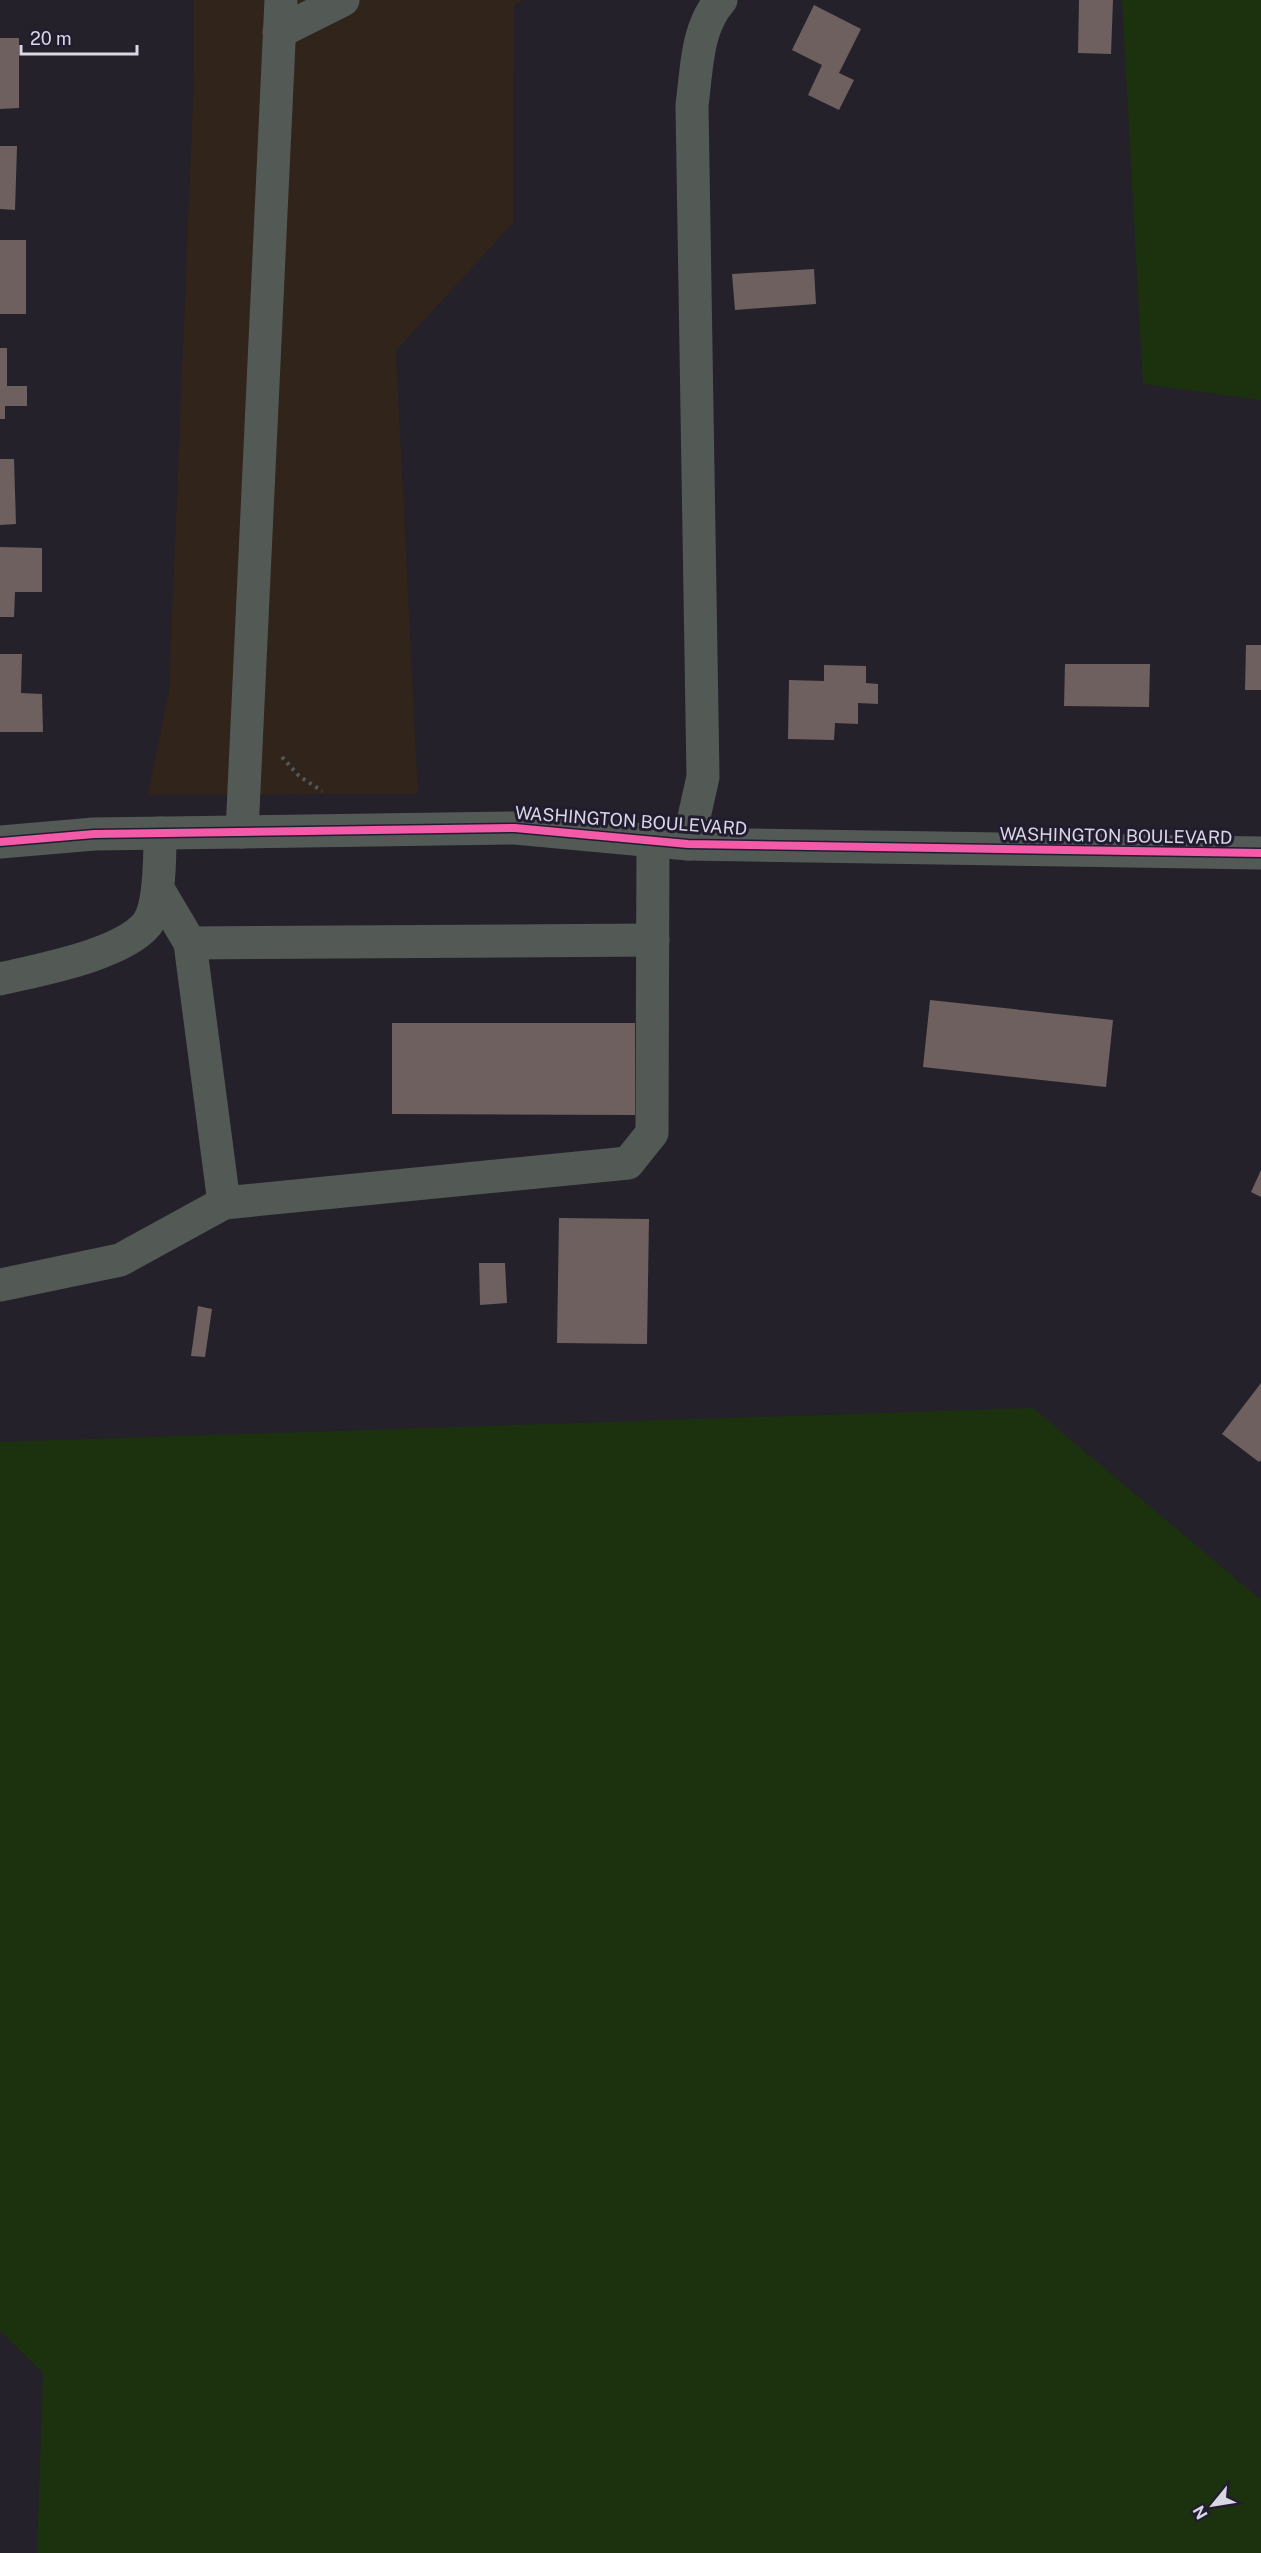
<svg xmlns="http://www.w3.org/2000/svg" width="1261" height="2553" font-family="'Public Sans',sans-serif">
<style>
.education{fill:#30241b}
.green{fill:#1c320e}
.building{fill:#6e605e}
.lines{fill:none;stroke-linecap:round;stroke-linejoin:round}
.path{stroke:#545758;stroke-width:4;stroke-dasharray:3 4.5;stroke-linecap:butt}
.minor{stroke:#535a56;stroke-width:33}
.cycleway-casing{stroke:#221c30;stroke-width:11}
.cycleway{stroke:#f35aa7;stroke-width:8}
.labels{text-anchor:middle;stroke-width:6;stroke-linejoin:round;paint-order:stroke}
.street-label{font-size:18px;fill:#dad7e5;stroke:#221c30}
</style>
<rect width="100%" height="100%" fill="#24212b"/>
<path class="education" d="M 194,0 L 525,0 L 514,5 L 513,223 L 396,351 L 418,794 L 148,795 L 169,691 L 194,75 Z"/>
<g class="green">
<path d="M 1122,0 L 1261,0 L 1261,400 L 1143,384 Z"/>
<path d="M 1033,1408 L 1261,1600 L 1261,2553 L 37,2553 L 43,2373 L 0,2331 L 0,1442 Z"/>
</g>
<g class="building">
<path d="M 1079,0 L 1113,0 L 1111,54 L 1078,53 Z"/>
<path d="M 814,5 L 861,29 L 839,73 L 854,80 L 839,110 L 808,95 L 822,65 L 792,50 Z"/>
<path d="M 0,38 L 19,38 L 19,108 L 0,109 Z"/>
<path d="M 0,146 L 17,146 L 15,210 L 0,209 Z"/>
<rect x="0" y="240" width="26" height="74"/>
<path d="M 814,269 L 816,304 L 735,310 L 732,274 Z"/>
<path d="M 0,348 L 7,348 L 7,386 L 27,386 L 27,406 L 5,406 L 5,419 L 0,419 Z"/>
<path d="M 0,459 L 14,459 L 16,524 L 0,525 Z"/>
<path d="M 0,547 L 42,548 L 42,592 L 15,592 L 14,617 L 0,617 Z"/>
<path d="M 1246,645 L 1261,645 L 1261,690 L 1245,690 Z"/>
<path d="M 0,654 L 22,654 L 21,693 L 42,694 L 43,732 L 0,732 Z"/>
<path d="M 1065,664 L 1150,664 L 1149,707 L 1064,706 Z"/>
<path d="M 824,665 L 866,666 L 866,683 L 878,684 L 878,704 L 858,703 L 858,724 L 835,723 L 834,740 L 788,739 L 789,680 L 824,681 Z"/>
<path d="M 930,1000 L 1113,1020 L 1106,1087 L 923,1067 Z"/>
<path d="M 392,1023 L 635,1023 L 635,1115 L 392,1114 Z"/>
<path d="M 1261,1170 L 1261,1197 L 1251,1192 Z"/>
<path d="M 559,1218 L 649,1219 L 647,1344 L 557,1343 Z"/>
<path d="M 479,1263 L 505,1263 L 507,1303 L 480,1305 Z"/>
<path d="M 198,1306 L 212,1309 L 205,1357 L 191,1356 Z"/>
<path d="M 1261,1383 L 1261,1460 L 1259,1462 L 1222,1434 Z"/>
</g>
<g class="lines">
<path class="path" d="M 282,757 L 299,776 L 322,791"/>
<g class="minor">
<path d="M 279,32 L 343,0"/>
<path d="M 242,832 L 281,0"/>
<path d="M 0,842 L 94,834 L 515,828 L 688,844 L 1261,853"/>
<path d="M 688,844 L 703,777 L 692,105 C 697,69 696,28 721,0"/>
<path d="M 158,889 L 190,943 L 224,1203"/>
<path d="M 190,943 L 653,940"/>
<path d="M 0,979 C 38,970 122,955 147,924 C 160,907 160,855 160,833"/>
<path d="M 0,1285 L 120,1260 L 224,1203 L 628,1163 L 652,1133 L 653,841"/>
</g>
<g class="cycleway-casing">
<path id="cycleway" d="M 0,842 L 94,834 L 515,828 L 688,844 L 1261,853"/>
</g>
<use href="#cycleway" class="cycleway"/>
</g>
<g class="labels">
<g class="street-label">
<text transform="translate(631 821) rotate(4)" y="6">WASHINGTON BOULEVARD</text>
<text transform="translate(1116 836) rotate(1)" y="6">WASHINGTON BOULEVARD</text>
</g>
</g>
<g transform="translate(1213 2505) rotate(240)" stroke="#221c30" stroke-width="4.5" paint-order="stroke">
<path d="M0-4.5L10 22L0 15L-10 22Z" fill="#dad7e5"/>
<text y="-9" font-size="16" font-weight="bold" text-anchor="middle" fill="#dad7e5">N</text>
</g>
<path d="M21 45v9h116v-9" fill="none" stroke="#dad7e5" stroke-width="3"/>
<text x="30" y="45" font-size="18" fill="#dad7e5" stroke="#221c30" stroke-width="4.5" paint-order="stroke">20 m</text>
</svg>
